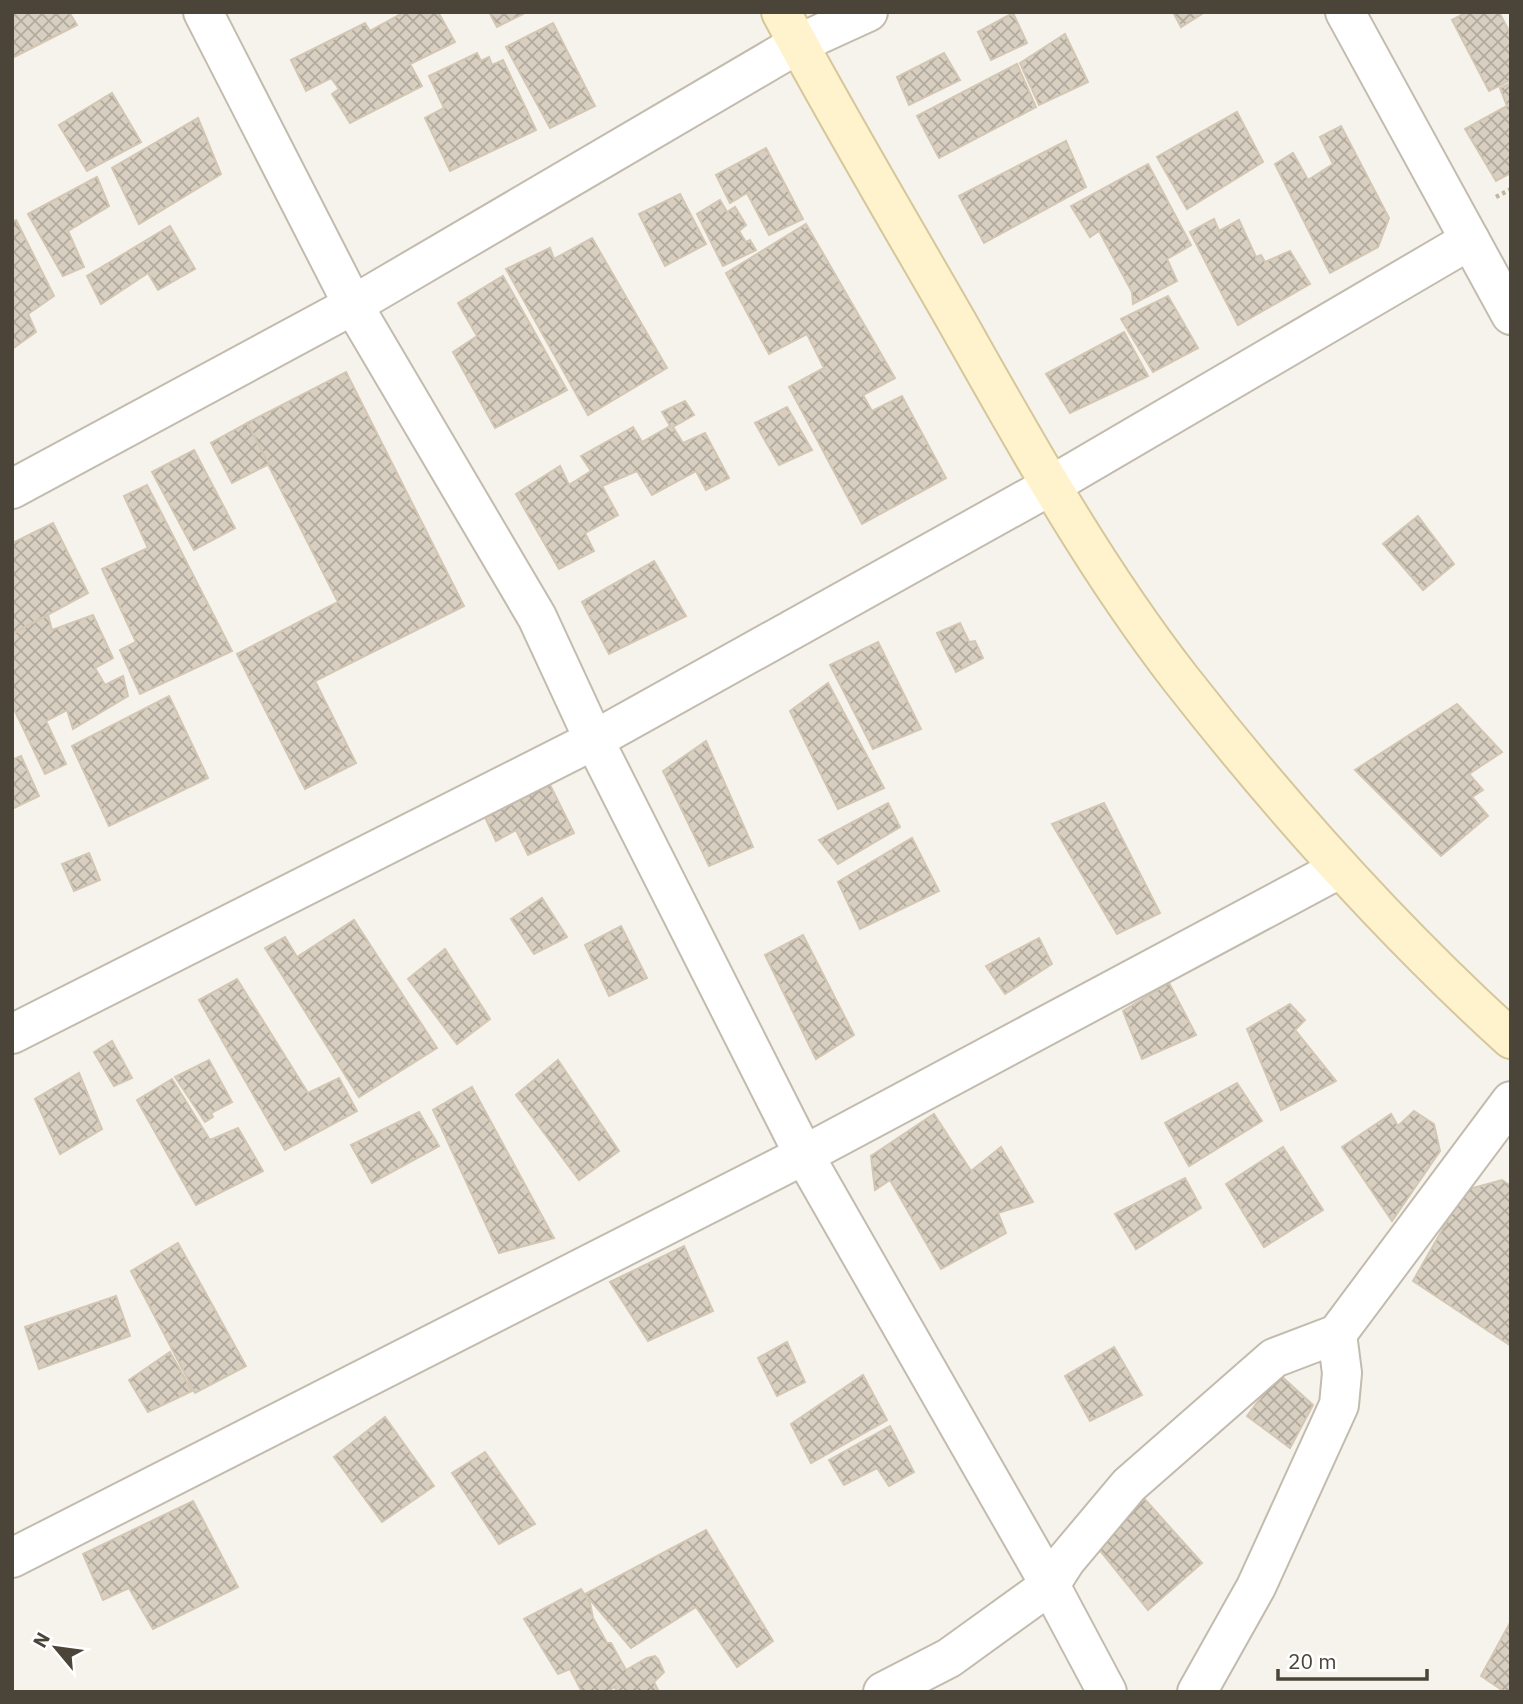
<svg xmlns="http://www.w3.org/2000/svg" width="1523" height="1704" font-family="'IBM Plex Sans',sans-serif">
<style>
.building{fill:url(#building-cross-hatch);stroke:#d3c7b4;stroke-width:2}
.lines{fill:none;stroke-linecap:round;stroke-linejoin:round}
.street-casing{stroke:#c2bbae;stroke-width:42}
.secondary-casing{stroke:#d6c79b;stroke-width:42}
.path{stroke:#c4b79f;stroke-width:4.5;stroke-dasharray:3.5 3.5;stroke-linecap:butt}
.street{stroke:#fff;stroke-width:38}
.secondary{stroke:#fff3cd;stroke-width:38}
</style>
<defs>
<pattern id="building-cross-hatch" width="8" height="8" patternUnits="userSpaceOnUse" patternTransform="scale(1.75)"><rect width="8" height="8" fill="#d8cfc1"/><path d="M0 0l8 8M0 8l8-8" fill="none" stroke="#b1aa9e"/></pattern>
</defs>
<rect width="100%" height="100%" fill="#f6f3ec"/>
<g class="building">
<path d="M 12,12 L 69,12 L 77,25 L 12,58 Z"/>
<path d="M 400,12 L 438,12 L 455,42 L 410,64 L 422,86 L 350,123 L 332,94 L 339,89 L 331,78 L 306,91 L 291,60 L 365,23 L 370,31 L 401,14 Z"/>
<path d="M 489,12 L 522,12 L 523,14 L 497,27 Z"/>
<path d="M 1173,12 L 1205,12 L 1181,27 Z"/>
<path d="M 1467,12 L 1499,12 L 1511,35 L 1511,80 L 1489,91 L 1452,20 Z"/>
<path d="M 1013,13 L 1027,43 L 991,60 L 978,32 Z"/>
<path d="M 553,23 L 595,106 L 550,128 L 506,47 Z"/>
<path d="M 1065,34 L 1088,82 L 1039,105 L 1020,63 Z"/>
<path d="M 477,53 L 481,61 L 489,57 L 492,65 L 503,60 L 536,130 L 450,171 L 425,118 L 444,108 L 429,76 Z"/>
<path d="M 944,53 L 960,80 L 909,105 L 897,77 Z"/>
<path d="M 1017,64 L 1036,107 L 939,158 L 917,116 Z"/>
<path d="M 1511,83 L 1511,173 L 1496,181 L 1465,129 L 1507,106 L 1500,88 Z"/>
<path d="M 112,93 L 141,142 L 87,171 L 59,125 Z"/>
<path d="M 1237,112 L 1263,162 L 1187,209 L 1157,157 Z"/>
<path d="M 198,118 L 221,174 L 139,224 L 112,168 Z"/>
<path d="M 1341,126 L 1389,218 L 1378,247 L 1330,273 L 1275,164 L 1293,153 L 1308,180 L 1333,164 L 1320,137 Z"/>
<path d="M 1066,141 L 1086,187 L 984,243 L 959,196 Z"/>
<path d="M 766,148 L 803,219 L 769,235 L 747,193 L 730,203 L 716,175 Z"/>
<path d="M 1148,164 L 1191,245 L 1167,259 L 1177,281 L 1133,304 L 1132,292 L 1099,231 L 1090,237 L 1071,206 Z"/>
<path d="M 97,177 L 109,206 L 68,231 L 84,267 L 63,276 L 28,214 Z"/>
<path d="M 680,194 L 706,244 L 665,266 L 639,214 Z"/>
<path d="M 720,200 L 727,212 L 735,207 L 746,225 L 739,231 L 746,242 L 750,240 L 756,250 L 723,266 L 697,214 Z"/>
<path d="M 1214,219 L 1219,231 L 1239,220 L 1256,257 L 1261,255 L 1265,262 L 1290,251 L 1310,284 L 1238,325 L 1190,232 Z"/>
<path d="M 16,220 L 54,296 L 28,314 L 36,332 L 12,349 L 12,222 Z"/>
<path d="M 806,224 L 895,378 L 863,395 L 872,411 L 902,396 L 946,478 L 862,524 L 789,387 L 824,368 L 807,334 L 769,354 L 726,273 Z"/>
<path d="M 170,226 L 195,269 L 158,290 L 148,273 L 101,304 L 87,276 Z"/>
<path d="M 592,238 L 667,368 L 588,415 L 506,269 L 550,248 L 554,259 Z"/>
<path d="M 503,276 L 567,390 L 495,428 L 453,352 L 477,336 L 458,303 Z"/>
<path d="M 1168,296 L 1198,348 L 1153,372 L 1121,319 Z"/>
<path d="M 1124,332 L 1148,376 L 1070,413 L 1046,374 Z"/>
<path d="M 346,372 L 464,606 L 315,681 L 356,763 L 305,789 L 237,654 L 338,602 L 247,423 Z"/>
<path d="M 685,401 L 694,415 L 673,427 L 683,443 L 705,433 L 729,478 L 706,490 L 696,471 L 652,495 L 637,471 L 602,486 L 618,515 L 585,533 L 594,551 L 559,569 L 516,494 L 560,466 L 569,485 L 591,471 L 581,456 L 633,427 L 642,442 L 670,426 L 662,412 Z"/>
<path d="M 787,407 L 812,450 L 779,465 L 755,423 Z"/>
<path d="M 247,423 L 269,464 L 232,483 L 211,443 Z"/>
<path d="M 194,450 L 235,528 L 194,550 L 152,472 Z"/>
<path d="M 147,485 L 232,651 L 140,694 L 120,650 L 136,642 L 102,569 L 148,548 L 124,496 Z"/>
<path d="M 1418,516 L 1454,564 L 1423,590 L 1383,544 Z"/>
<path d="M 53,523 L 88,593 L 12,634 L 12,543 Z"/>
<path d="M 654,561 L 686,616 L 609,654 L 582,602 Z"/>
<path d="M 48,615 L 52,630 L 93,615 L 113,658 L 95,668 L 105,685 L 123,676 L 128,696 L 73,729 L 67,710 L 46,721 L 66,764 L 45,774 L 12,705 L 12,634 Z"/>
<path d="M 960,623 L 969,642 L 975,641 L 983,658 L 956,672 L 937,633 Z"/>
<path d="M 878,642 L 921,729 L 873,749 L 830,665 Z"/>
<path d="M 828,683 L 884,788 L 838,809 L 790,711 Z"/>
<path d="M 169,696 L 208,778 L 109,826 L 72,746 Z"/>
<path d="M 1457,704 L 1502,752 L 1469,774 L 1483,790 L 1472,797 L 1488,816 L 1441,856 L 1355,770 Z"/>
<path d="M 706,741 L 753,847 L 709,866 L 663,771 Z"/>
<path d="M 21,756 L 39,796 L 12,809 L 12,760 Z"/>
<path d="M 548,781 L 574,833 L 528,855 L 516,830 L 496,841 L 484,815 Z"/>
<path d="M 888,803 L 900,827 L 838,864 L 819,840 Z"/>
<path d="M 1104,803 L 1160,913 L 1117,934 L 1052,824 Z"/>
<path d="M 912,838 L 939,891 L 860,929 L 838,882 Z"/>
<path d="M 89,853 L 100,880 L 74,891 L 62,864 Z"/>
<path d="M 542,898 L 567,937 L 534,954 L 511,919 Z"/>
<path d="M 354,920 L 437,1048 L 359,1097 L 265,948 L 285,937 L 297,957 Z"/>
<path d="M 621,926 L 647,978 L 609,996 L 585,945 Z"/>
<path d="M 803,935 L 854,1035 L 816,1059 L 765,955 Z"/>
<path d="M 1039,938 L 1052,964 L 1005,994 L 986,966 Z"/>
<path d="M 445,949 L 490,1019 L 457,1044 L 408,979 Z"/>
<path d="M 237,979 L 308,1093 L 339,1078 L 357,1111 L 285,1150 L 199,1000 Z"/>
<path d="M 1169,983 L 1196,1035 L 1142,1059 L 1123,1011 Z"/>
<path d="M 1290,1004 L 1305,1020 L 1295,1030 L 1336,1081 L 1281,1110 L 1247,1029 Z"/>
<path d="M 112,1041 L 132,1078 L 114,1086 L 94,1052 Z"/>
<path d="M 209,1060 L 232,1102 L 211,1113 L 213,1117 L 205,1122 L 175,1077 Z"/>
<path d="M 558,1060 L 619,1151 L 579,1180 L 516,1095 Z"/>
<path d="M 79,1073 L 102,1129 L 60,1154 L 35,1099 Z"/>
<path d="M 172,1079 L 210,1140 L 238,1128 L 263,1171 L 196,1205 L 137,1100 Z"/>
<path d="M 1237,1083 L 1262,1121 L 1189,1166 L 1165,1123 Z"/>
<path d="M 472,1087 L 554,1238 L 499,1253 L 433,1110 Z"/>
<path d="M 1414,1111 L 1434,1124 L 1440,1151 L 1392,1221 L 1342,1147 L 1391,1114 L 1398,1126 Z"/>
<path d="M 419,1112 L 439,1146 L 372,1183 L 351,1145 Z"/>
<path d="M 934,1114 L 971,1171 L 1001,1147 L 1033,1202 L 998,1213 L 1006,1233 L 941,1269 L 890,1180 L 875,1190 L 871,1156 Z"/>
<path d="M 1283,1147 L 1323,1210 L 1264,1247 L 1226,1184 Z"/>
<path d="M 1185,1178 L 1201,1208 L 1136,1249 L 1115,1214 Z"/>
<path d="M 1502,1180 L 1511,1186 L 1511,1346 L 1413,1281 L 1465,1190 Z"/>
<path d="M 178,1243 L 246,1366 L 195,1393 L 131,1271 Z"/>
<path d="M 684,1246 L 713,1311 L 648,1341 L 610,1282 Z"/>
<path d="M 116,1296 L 130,1336 L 39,1369 L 25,1327 Z"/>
<path d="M 787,1342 L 805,1382 L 777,1396 L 758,1358 Z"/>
<path d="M 1114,1347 L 1142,1395 L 1090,1421 L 1065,1376 Z"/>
<path d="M 170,1352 L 192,1391 L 148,1412 L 129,1380 Z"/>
<path d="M 1279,1374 L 1313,1405 L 1290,1448 L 1247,1416 Z"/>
<path d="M 863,1375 L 887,1420 L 811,1463 L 791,1424 Z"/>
<path d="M 385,1417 L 434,1486 L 382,1522 L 334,1457 Z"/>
<path d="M 890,1426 L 914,1472 L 889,1486 L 877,1468 L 844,1485 L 829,1460 Z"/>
<path d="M 485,1452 L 535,1524 L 499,1544 L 452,1473 Z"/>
<path d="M 1141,1495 L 1202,1563 L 1148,1610 L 1094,1543 Z"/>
<path d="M 193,1501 L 238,1587 L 153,1629 L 129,1588 L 103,1600 L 83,1554 Z"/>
<path d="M 706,1530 L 773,1641 L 737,1667 L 696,1607 L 631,1648 L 585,1594 Z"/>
<path d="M 581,1589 L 590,1603 L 593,1618 L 607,1643 L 611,1643 L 626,1670 L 647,1658 L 655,1656 L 658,1659 L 664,1672 L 654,1682 L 659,1692 L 617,1692 L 615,1687 L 606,1692 L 582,1692 L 570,1669 L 558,1674 L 524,1619 Z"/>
<path d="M 1511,1621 L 1511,1692 L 1505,1692 L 1481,1676 Z"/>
</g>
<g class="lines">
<g class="street-casing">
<g id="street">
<path d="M 203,12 L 353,305 L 537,617 L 594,740 L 804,1155 L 1050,1585 L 1107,1692"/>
<path d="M 1345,12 L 1511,315"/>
<path d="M 12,489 L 353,305 L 798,44 L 868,12"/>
<path d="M 12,1034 L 594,740 L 1050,486 L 1470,240"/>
<path d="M 12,1558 L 804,1155 L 1339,869"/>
<path d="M 883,1692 L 949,1658 L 1050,1585 L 1066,1560 L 1129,1485 L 1274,1358 L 1337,1334 L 1511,1101"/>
<path d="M 1197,1692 L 1256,1587 L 1339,1405 L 1342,1373 L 1337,1334"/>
</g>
</g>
<g class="secondary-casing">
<path id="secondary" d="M 781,12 C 837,117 898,219 957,322 C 1026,444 1094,567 1180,678 C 1281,807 1390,929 1511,1039"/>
</g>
<path class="path" d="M 1496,197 L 1511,189"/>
<use href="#street" class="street"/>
<use href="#secondary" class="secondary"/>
</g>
<rect width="1523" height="1704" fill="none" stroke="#4b4439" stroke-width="28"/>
<g transform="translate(56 1648) rotate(299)" stroke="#ffffff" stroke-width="5" paint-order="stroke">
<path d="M0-5L12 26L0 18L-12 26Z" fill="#4b4439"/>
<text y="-10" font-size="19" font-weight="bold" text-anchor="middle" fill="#4b4439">N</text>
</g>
<path d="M1278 1669v10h149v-10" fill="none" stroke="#4b4439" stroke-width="3.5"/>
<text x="1288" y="1669" font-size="21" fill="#4b4439" stroke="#ffffff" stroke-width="5" paint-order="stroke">20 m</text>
</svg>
